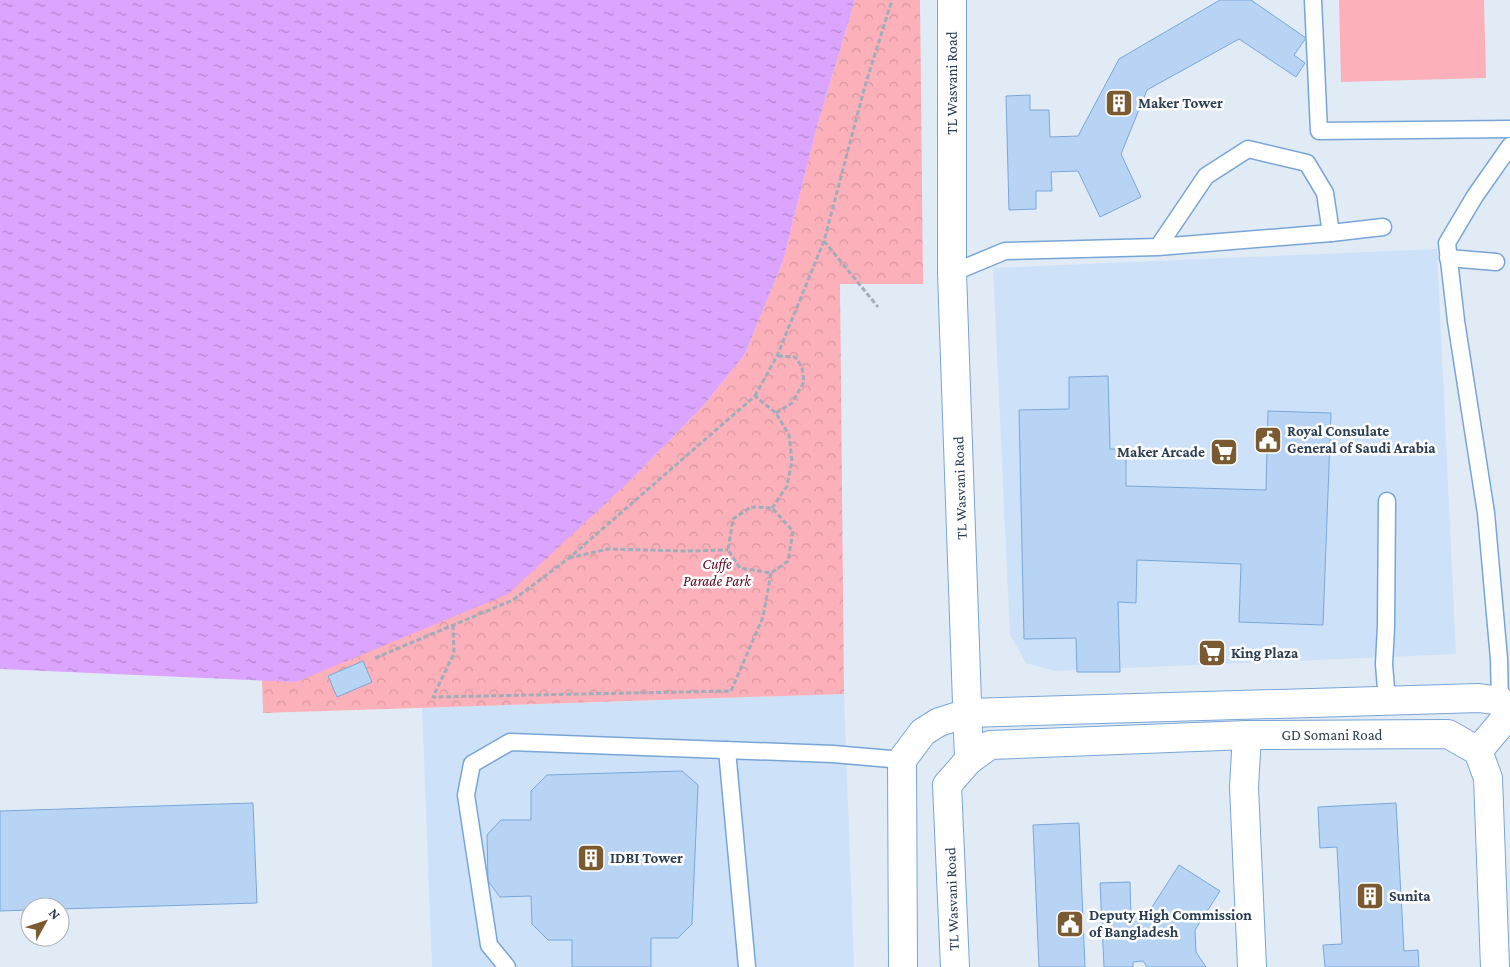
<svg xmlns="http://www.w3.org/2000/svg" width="1510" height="967" font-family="'Crimson Pro',serif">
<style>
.built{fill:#cde2f9}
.park{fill:url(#park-crowns)}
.pitch{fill:#fcb0b9}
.water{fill:url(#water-ripples)}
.building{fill:#b8d4f4;stroke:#79a7d9}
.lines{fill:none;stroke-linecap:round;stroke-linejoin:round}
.lane-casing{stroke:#78a5d7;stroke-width:19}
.street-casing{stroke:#78a5d7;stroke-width:30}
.path{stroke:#a0adbb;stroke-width:3;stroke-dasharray:5 2.5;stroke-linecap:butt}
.lane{stroke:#fff;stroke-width:16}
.street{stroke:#fff;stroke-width:28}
.labels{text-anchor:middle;stroke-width:5;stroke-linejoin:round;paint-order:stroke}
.street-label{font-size:15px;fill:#2a3d52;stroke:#fff}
.poi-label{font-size:15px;font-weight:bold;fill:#2a3d52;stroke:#fff;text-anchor:start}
.park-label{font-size:15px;font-style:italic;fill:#600722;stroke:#fff}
</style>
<defs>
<pattern id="park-crowns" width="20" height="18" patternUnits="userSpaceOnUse" patternTransform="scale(1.25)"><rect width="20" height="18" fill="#fcb0b9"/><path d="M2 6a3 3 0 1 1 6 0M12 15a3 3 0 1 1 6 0" fill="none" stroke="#d898a1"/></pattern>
<pattern id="water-ripples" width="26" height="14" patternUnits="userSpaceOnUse" patternTransform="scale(1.25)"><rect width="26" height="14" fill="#dba4fe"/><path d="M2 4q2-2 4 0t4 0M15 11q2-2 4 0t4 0" fill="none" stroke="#b287d0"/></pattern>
</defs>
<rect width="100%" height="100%" fill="#e1ebf5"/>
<g class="built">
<path d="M 1437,249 L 1456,654 L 1055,671 L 1026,663 L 1010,635 L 993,268 Z"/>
<path d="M 844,694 L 854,967 L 432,967 L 422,708 Z"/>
</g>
<path class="park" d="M 855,0 L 920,0 L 923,284 L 840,284 L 844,694 L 263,713 L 262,680 L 296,682 L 634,477 L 704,405 L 745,354 L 783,261 L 816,130 Z"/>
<path class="pitch" d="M 1339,0 L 1484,0 L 1486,78 L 1341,82 Z"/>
<path class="water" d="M 0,0 L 855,0 L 816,130 L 783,261 L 745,354 L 704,405 L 634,477 L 508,594 L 296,682 L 0,669 Z"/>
<g class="building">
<path d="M 1220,0 L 1251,0 L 1306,38 L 1294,55 L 1305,63 L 1296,77 L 1239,39 L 1147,90 L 1121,154 L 1141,197 L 1100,217 L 1078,171 L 1051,172 L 1052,191 L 1036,191 L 1036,209 L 1009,210 L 1006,96 L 1030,95 L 1030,110 L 1049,110 L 1050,137 L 1078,136 L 1119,59 Z"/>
<path d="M 1108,376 L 1110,449 L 1126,449 L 1126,486 L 1266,490 L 1268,411 L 1331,413 L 1323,625 L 1239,622 L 1241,564 L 1137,560 L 1136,603 L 1118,602 L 1120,672 L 1077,672 L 1076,638 L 1024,639 L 1019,410 L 1069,409 L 1069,377 Z"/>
<path d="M 363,661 L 372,682 L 337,697 L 328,676 Z"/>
<path d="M 682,771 L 698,785 L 692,924 L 678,938 L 651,938 L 651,967 L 572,967 L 572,940 L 548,940 L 532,924 L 531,896 L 500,897 L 488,881 L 487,835 L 501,820 L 531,820 L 531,791 L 547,775 Z"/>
<path d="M 253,803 L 257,903 L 60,909 L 60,907 L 30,907 L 30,910 L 0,911 L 0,811 Z"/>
<path d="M 1396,803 L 1404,951 L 1418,950 L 1419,967 L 1325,967 L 1323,945 L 1342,944 L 1337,847 L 1320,848 L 1318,807 Z"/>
<path d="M 1079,823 L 1085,967 L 1039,967 L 1033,825 Z"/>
<path d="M 1179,865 L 1220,891 L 1195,930 L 1196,952 L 1206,967 L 1147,967 L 1143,961 L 1133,962 L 1133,967 L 1104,967 L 1100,883 L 1130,882 L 1131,919 L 1145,918 Z"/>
</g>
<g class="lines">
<g class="lane-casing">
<g id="lane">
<path d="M 1313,0 L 1319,131 L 1510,129"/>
<path d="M 1331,233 L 1383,227"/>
<path d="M 1448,258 L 1496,262"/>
<path d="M 952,273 L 1005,251 L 1158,247 L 1206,176 L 1248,149 L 1307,163 L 1325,193 L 1331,233 L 1158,247"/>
<path d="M 1387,501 L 1386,627 L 1384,664 L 1387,701"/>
<path d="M 1500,701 L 1499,659 L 1486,513 L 1456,321 L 1447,243 L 1475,196 L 1510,146"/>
<path d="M 727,750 L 747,967"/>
<path d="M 507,967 L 489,945 L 466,795 L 472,764 L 510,742 L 833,754 L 902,760"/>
</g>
</g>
<g class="street-casing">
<g id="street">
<path d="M 952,0 L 952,273 L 969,760"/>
<path d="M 1247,735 L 1244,787 L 1252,967"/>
<path d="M 1478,751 L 1510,713"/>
<path d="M 903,967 L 902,760 L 923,732 L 939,722 L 968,713 L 1479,698 L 1500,701 L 1510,708"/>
<path d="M 955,967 L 947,785 L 969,760 L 990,745 L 1247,735 L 1448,734 L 1478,751 L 1488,778 L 1495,967"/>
</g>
</g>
<g class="path">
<path d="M 824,241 L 878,307"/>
<path d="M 755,396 L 777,356 L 824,241 L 865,86 L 892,0"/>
<path d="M 776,413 L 792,403 L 804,382 L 802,367 L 795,357 L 777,356"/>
<path d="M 751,507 L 772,508 L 793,531 L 788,561 L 771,573 L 740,568 L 728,550 L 733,519 Z"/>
<path d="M 569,558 L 608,549 L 685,551 L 728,550"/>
<path d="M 453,625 L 454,653 L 433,697 L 731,691 L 763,617 L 771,573"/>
<path d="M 375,658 L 513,600 L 569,558 L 755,396 L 776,413 L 789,435 L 792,461 L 787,486 L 772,508"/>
</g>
<use href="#lane" class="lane"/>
<use href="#street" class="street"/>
</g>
<defs>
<g id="building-square" transform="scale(1.4375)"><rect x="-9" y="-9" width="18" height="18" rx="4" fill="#7a5a30" stroke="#fff"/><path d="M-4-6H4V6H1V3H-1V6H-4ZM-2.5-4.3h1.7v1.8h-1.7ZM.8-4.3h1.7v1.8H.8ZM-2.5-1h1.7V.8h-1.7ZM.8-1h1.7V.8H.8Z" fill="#fff"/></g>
<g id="civic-square" transform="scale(1.4375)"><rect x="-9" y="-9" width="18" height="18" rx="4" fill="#7a5a30" stroke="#fff"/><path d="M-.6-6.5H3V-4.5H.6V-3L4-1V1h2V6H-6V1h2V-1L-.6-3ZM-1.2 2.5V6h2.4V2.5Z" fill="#fff"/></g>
<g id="supermarket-square" transform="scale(1.4375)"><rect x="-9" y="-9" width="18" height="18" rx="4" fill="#7a5a30" stroke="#fff"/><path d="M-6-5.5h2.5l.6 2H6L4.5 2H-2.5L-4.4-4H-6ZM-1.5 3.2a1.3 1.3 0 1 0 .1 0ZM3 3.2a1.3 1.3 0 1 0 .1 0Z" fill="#fff"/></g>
</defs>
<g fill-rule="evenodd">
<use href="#building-square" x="1119" y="103"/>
<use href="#civic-square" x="1268" y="440"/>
<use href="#supermarket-square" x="1224" y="452"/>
<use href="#supermarket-square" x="1212" y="653"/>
<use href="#building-square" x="591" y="858"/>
<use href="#building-square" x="1370" y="896"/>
<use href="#civic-square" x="1070" y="924"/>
</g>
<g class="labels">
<g class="street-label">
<text transform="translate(952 83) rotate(-90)" y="5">TL Wasvani Road</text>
<text transform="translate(960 488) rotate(-92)" y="5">TL Wasvani Road</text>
<text x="1332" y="740">GD Somani Road</text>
<text transform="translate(952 899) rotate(-92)" y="5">TL Wasvani Road</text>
</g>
<g class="poi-label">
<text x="1138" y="108">Maker Tower</text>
<text x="1287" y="436">Royal Consulate<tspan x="1287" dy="17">General of Saudi Arabia</tspan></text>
<text x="1205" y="457" text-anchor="end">Maker Arcade</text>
<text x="1231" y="658">King Plaza</text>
<text x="610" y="863">IDBI Tower</text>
<text x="1389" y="901">Sunita</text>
<text x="1089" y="920">Deputy High Commission<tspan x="1089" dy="17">of Bangladesh</tspan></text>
</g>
<g class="park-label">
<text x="717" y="569">Cuffe<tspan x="717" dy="17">Parade Park</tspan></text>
</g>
</g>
<g transform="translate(45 922) rotate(50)"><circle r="24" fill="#ffffff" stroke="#aab1ba"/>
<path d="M0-4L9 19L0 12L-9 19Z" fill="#7a5a30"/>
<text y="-8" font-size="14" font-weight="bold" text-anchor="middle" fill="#2a3d52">N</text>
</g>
</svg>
